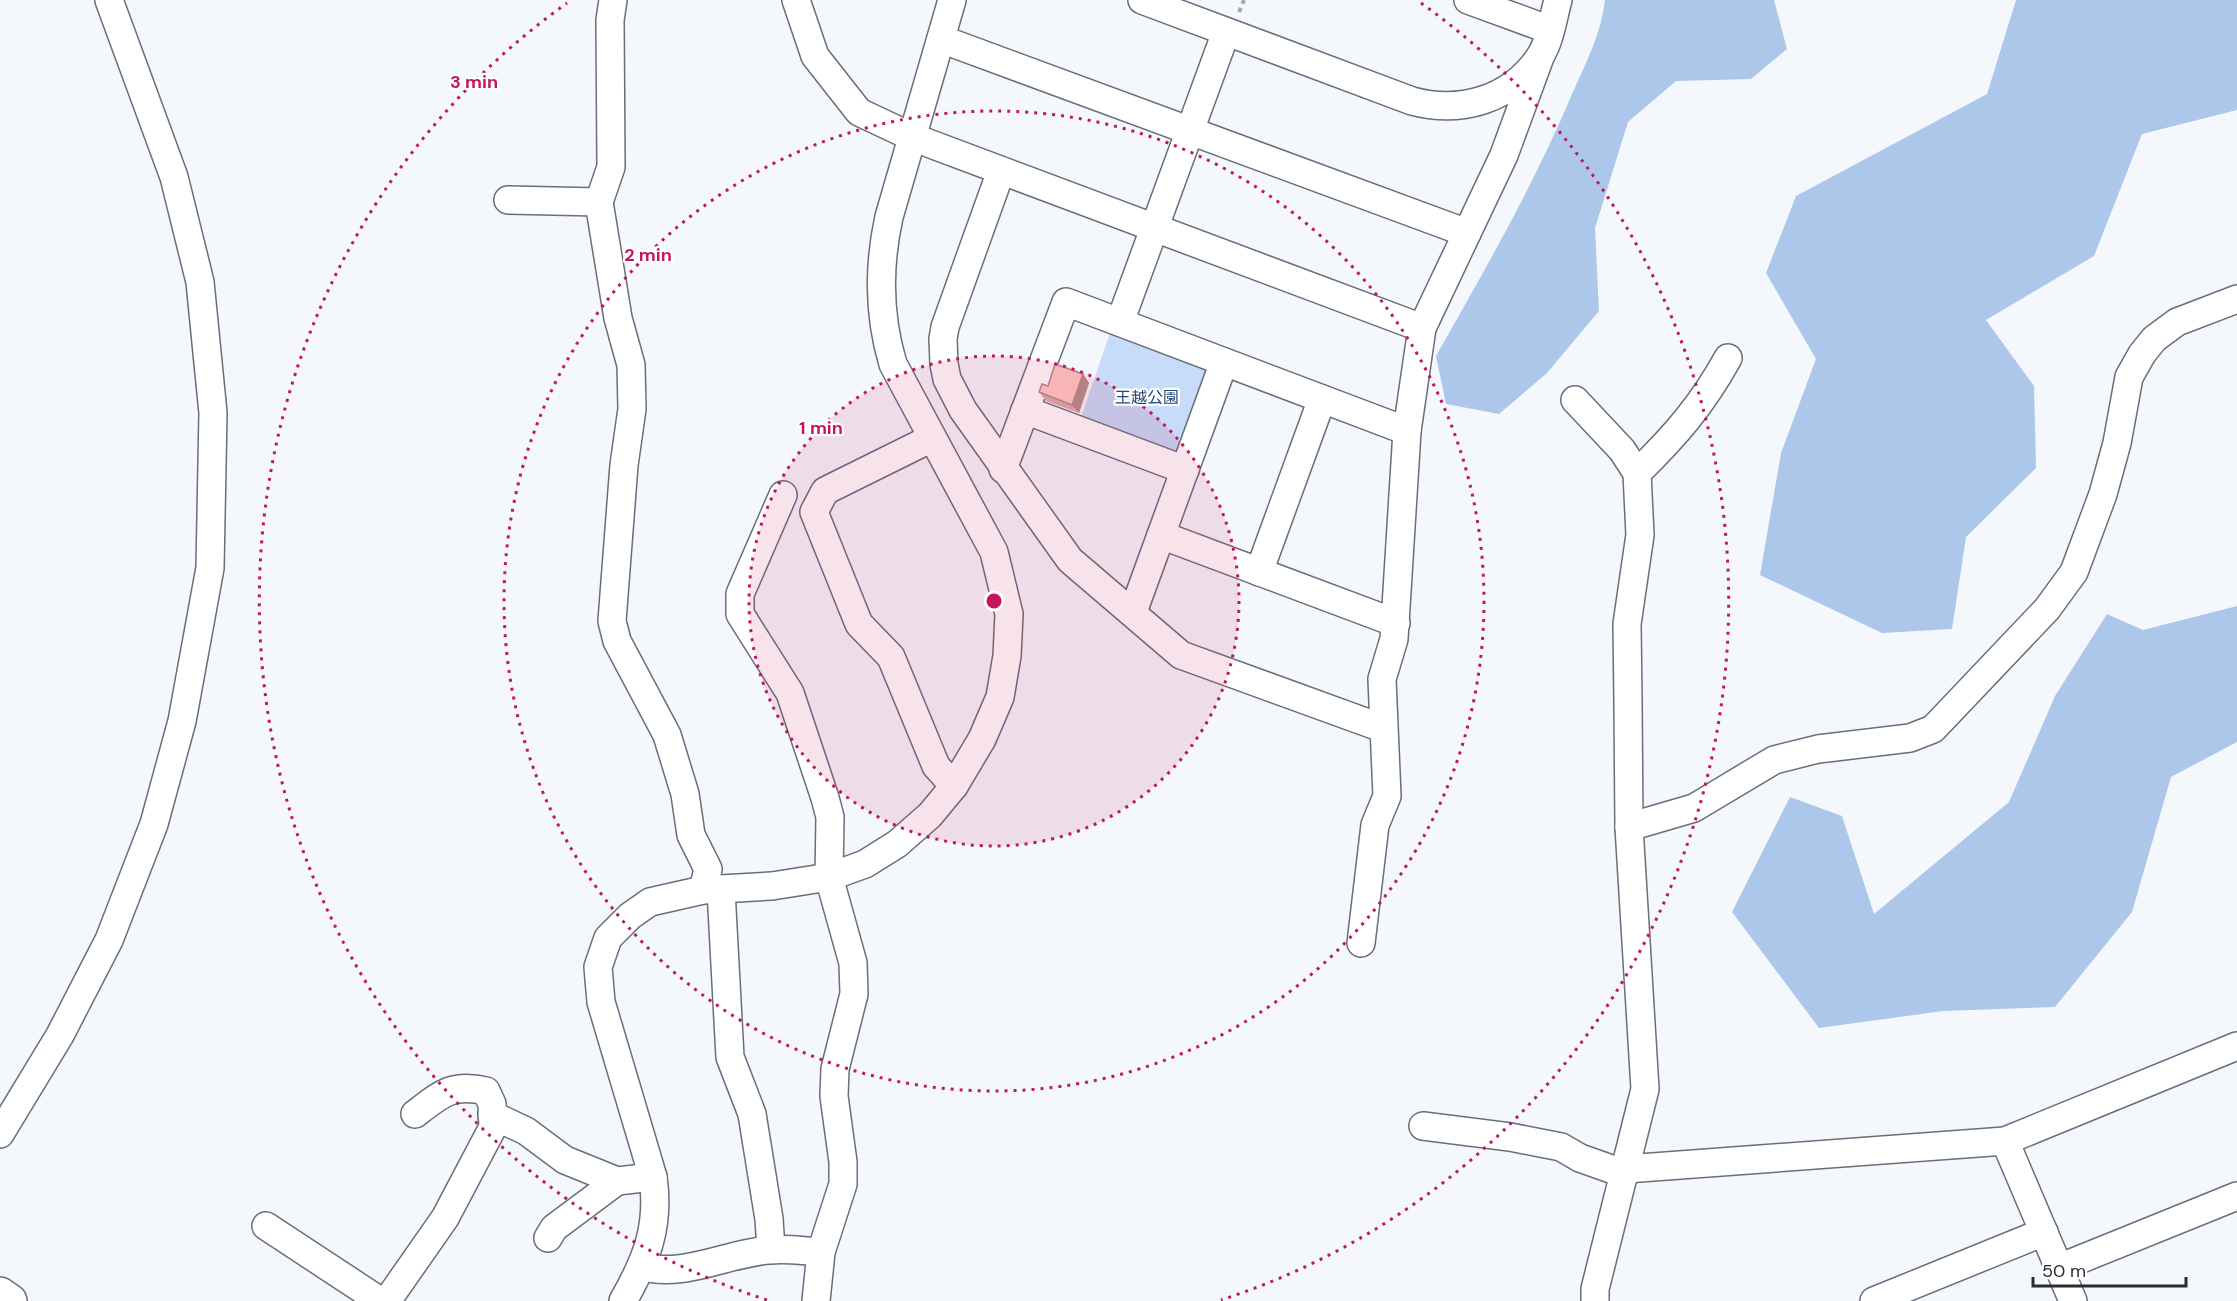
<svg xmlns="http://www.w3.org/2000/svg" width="2237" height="1301" font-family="'DM Sans','Noto Sans JP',sans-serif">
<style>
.green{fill:#c7dcf8}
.forest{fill:#adc7eb}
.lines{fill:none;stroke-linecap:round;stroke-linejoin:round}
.minor-casing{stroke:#676f7a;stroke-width:30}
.highway-casing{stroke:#676f7a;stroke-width:36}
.path{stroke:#a5a9ae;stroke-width:4;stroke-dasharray:4.5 4.5;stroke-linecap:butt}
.minor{stroke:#fff;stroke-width:27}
.highway{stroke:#fff;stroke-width:33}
.wall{fill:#daafa7}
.shaded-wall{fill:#b28f88}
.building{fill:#feccc2;stroke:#b28f88;stroke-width:1.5}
.ring{fill:none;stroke:#c2185b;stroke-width:3;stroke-dasharray:3 6}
.labels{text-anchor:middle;stroke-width:4.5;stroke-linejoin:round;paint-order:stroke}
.park-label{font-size:16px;fill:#254877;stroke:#fff}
.centre{fill:#c2185b;stroke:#fff;stroke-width:3}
.ring-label{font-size:18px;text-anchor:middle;font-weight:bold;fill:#c2185b;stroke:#fff;stroke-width:4.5;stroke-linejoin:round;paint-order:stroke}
</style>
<rect width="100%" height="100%" fill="#f4f8fd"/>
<path class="green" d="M 1111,330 L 1202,365 L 1209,379 L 1178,461 L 1079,423 Z"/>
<g class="forest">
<path d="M 1605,0 L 1774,0 L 1787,49 L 1751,79 L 1676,81 L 1628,122 L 1595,228 L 1599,311 L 1547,373 L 1499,414 L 1446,404 L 1436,356 C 1484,271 1534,185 1572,94 C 1586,63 1601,34 1605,0 Z"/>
<path d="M 2016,0 L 2237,0 L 2237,110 L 2142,134 L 2094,256 L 1986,320 L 2034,386 L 2036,468 L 1966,537 L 1952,629 L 1882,633 L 1760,575 L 1781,453 L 1816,359 L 1766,273 L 1796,196 L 1987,94 Z"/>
<path d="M 2237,606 L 2237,742 L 2171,777 L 2132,912 L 2055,1007 L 1943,1011 L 1819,1028 L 1732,912 L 1790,797 L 1842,816 L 1874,914 L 2009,802 L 2055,696 L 2107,614 L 2143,630 Z"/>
</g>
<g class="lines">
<g class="minor-casing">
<g id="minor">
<path d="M 796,0 L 815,56 L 859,112 L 912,137 L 1422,328"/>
<path d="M 1142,0 L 1412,101 C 1460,114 1510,100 1539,58 C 1550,42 1553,18 1558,0"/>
<path d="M 1468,0 L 1550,30"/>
<path d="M 941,39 L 1467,233"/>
<path d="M 1001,171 L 945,327 L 943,339 L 944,364 L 947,379 L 963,410 L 1070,560 L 1181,655 L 1382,728"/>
<path d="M 508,200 L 599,202 L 611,167 L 610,20 L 613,0"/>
<path d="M 599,202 L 618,318 L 631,365 L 632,409 L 624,465 L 612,621 L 617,641 L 667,735 L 685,794 L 691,835 L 708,869 L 703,890"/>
<path d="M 1120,322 L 1226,32"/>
<path d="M 1575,400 L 1622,450 L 1637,473 L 1640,535 L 1627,624 L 1628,703 L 1629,827 L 1645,1089 L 1595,1289 L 1595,1301"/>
<path d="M 1025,410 L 1185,470"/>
<path d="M 932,438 L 825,491 L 814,512 L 859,624 L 891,657 L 936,766 L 954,786"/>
<path d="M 1003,469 L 1066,302 L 1407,431"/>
<path d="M 1637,473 C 1675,436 1702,405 1728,358"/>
<path d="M 783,495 L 740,594 L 740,614 L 790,693 L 825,798 L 830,817 L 829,877 L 853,963 L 854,994 L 835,1069 L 834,1096 L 843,1162 L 843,1184 L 821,1252"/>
<path d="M 1161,535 L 1396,623"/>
<path d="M 1259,572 L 1322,399"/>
<path d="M 1133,612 L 1224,362"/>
<path d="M 1629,827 L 1694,808 L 1774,760 L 1818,749 L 1910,738 L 1933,729 L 2047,609 L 2074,572 L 2103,494 L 2117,443 L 2129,377 L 2142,354 L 2154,339 L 2177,322 L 2237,299"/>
<path d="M 721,890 L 730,1057 L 752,1114 L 769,1219 L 771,1249"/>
<path d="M 1361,943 L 1375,825 L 1387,796 L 1382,679 L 1394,639 L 1407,431 L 1422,328 L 1504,155 L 1540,57"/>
<path d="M 492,1115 L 526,1131 L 565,1160 L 617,1181 L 653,1177"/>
<path d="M 1423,1126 L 1510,1137 L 1561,1147 L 1580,1158 L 1625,1174"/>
<path d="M 0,1134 L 60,1035 L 109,940 L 154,824 L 182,721 L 210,568 L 213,413 L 200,282 L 174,177 L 109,0"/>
<path d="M 2005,1141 L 2073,1301"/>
<path d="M 1626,1169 L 2005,1141 L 2237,1046"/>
<path d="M 266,1226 L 380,1301"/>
<path d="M 548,1238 L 554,1228 L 617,1181"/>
<path d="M 641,1266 C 681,1279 728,1253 769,1250 C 786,1248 804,1251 821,1252 L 816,1301"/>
<path d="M 2059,1268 L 2237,1196"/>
<path d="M 387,1301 L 445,1218 L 493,1127 L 492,1104 L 486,1091 C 452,1083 441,1094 415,1114"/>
<path d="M 623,1301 C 647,1259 660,1226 653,1177 L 601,1002 L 598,967 L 608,938 L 630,916 L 650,902 L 703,890 L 772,886 L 829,877 L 865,864 L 897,844 L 930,815 L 954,786 L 982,739 L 1000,697 L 1007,656 L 1009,614 L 994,552 L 893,364 C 878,314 878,267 889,217 L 952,0"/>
<path d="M 1874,1301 L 2044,1232"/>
</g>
</g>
<g class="highway-casing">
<path id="highway" d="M 0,1294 L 10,1301"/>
</g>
<path class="path" d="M 1239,12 L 1244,0"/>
<use href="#minor" class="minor"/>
<use href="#highway" class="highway"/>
</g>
<path class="wall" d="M 1083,374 L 1089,383 L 1079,413 L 1046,401 L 1039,392 Z"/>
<path class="shaded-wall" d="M 1083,374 L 1089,383 L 1079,413 L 1072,405 Z"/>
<path class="building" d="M 1055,364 L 1083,374 L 1072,405 L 1039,392 L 1042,384 L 1048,386 Z"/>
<circle cx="994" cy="601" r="245" fill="#c2185b" fill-opacity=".12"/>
<g class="ring">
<circle cx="994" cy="601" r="245"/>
<circle cx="994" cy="601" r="490"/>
<path d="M767 1300A735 735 0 0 1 567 3M1421 3A735 735 0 0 1 1221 1300"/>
</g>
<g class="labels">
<g class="park-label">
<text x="1147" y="403">王越公園</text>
</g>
</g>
<circle cx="994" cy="601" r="9" class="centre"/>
<g class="ring-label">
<text x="474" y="88">3 min</text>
<text x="648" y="261">2 min</text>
<text x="821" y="434">1 min</text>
</g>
<path d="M2033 1277v9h153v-9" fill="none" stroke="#282b30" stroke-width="3"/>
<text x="2042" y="1277" font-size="18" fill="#282b30" stroke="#ffffff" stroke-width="4.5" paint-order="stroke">50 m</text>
</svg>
